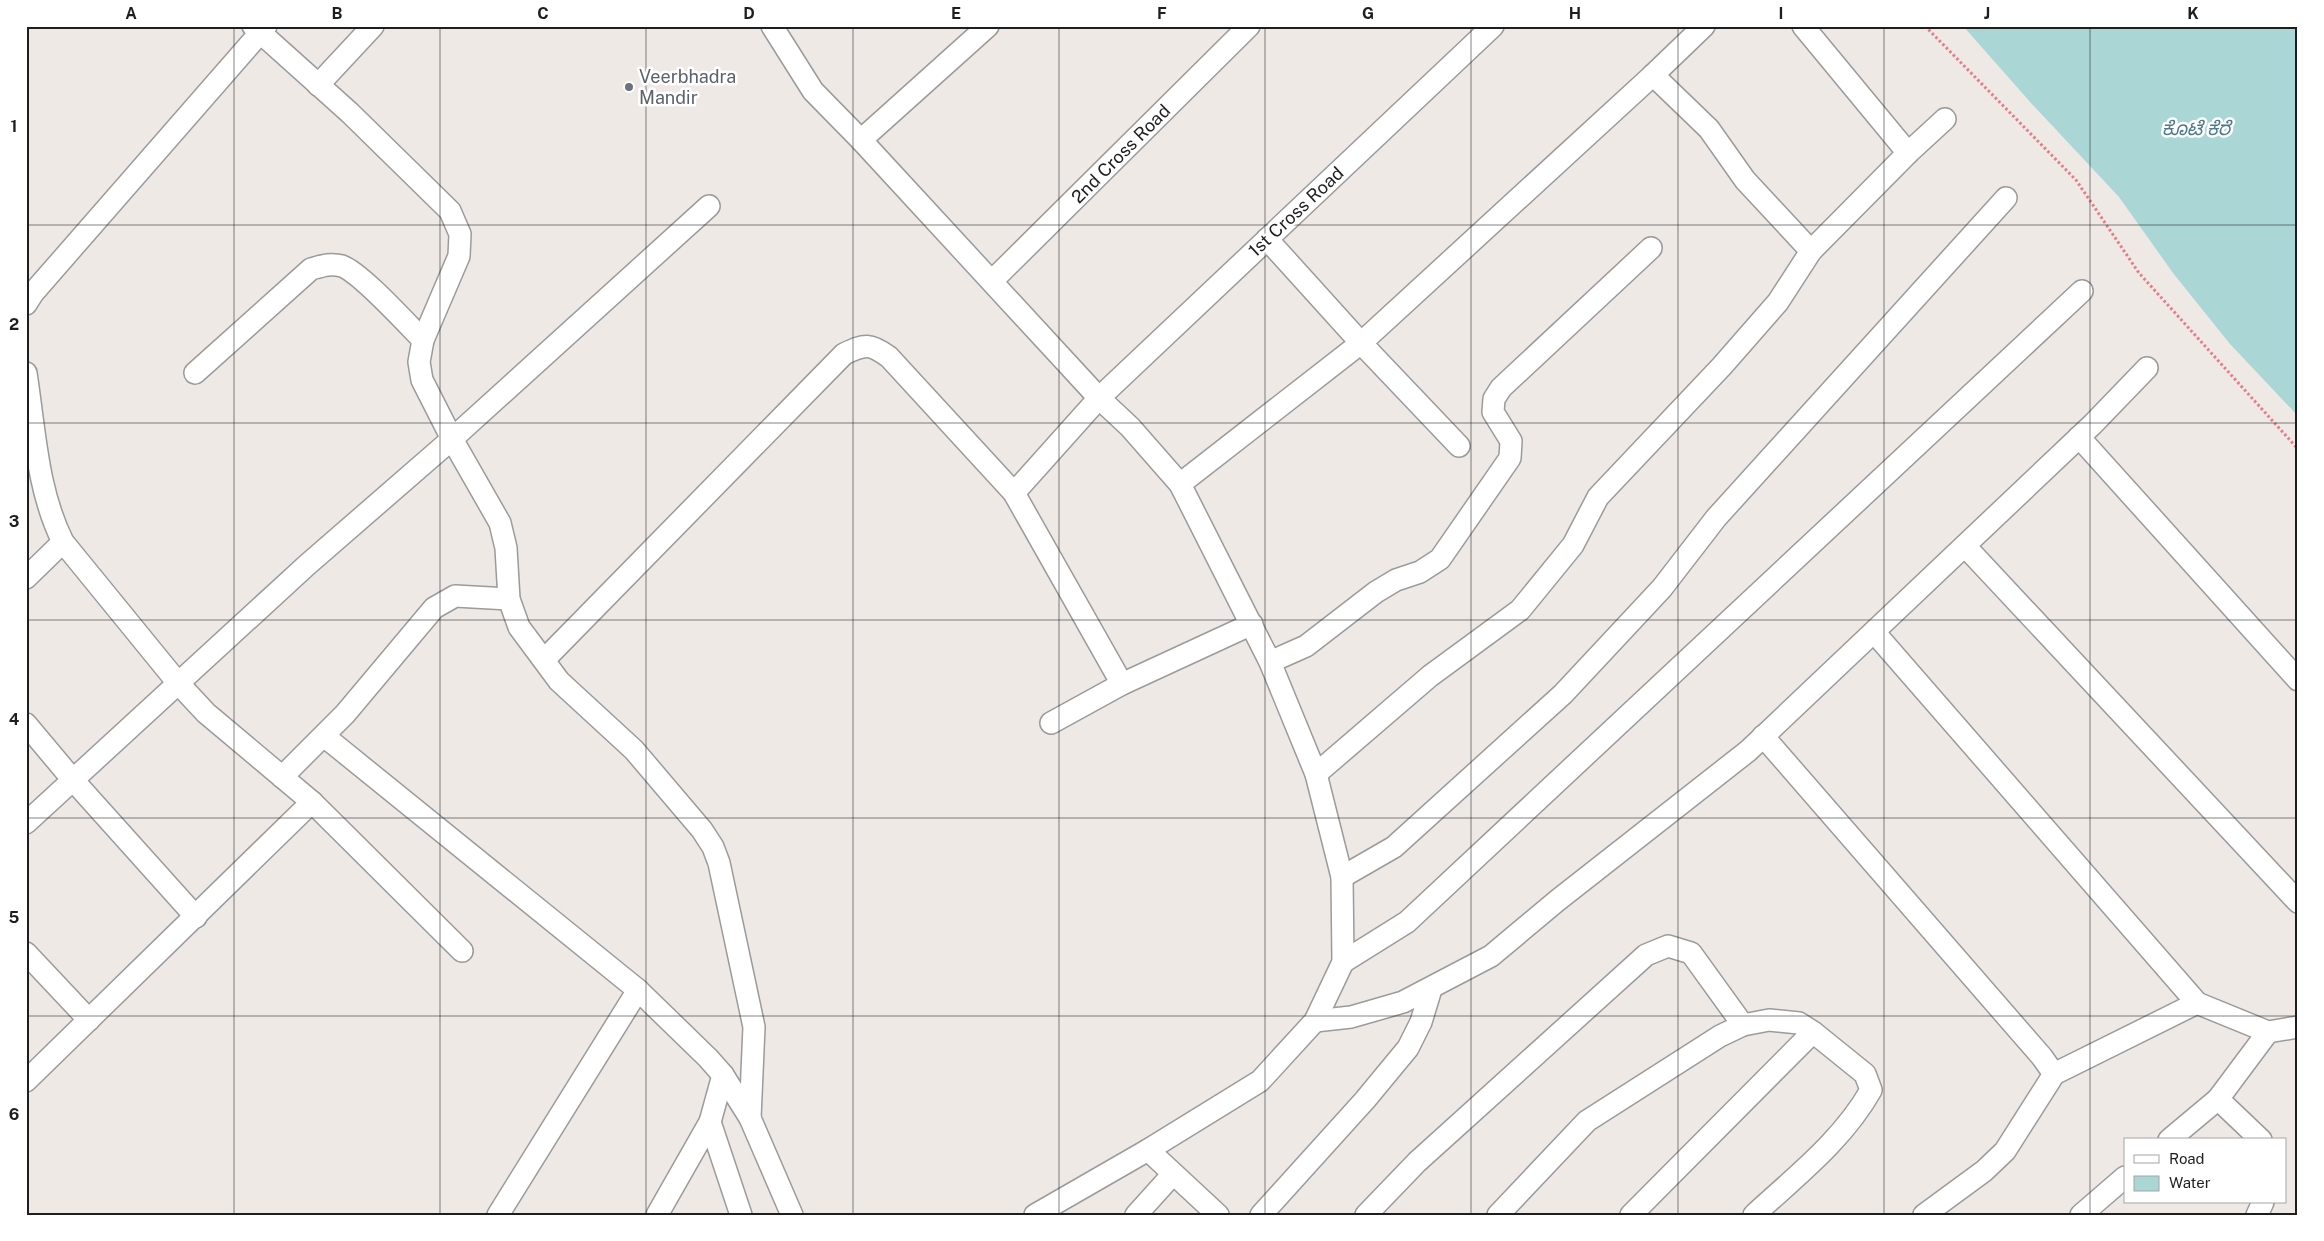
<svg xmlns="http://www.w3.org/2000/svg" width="2324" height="1241" font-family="'Public Sans','Noto Sans Kannada',sans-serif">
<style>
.water{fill:#abd6d6}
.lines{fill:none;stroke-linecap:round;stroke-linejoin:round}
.minor-casing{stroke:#9b9b9b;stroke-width:24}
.path{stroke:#e97b87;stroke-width:3;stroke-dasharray:2.5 2.5;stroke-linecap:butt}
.minor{stroke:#fff;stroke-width:21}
.grid{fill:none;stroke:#1e1e1e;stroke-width:1;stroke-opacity:0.55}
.worship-dot{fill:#6b7280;stroke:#fff;stroke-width:2}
.labels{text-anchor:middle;stroke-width:5;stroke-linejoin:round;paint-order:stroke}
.worship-label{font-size:18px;fill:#5b616d;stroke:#fff;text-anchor:start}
.street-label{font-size:18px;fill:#1e1e1e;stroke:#fff}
.water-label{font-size:19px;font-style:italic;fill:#4c7a8c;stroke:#fff}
.neatline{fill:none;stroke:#1e1e1e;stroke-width:2}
.grid-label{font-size:16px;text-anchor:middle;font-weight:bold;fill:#1e1e1e}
</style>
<rect width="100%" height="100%" fill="#eee9e5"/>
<path class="water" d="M 1963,26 L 2298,26 L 2298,416 L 2230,344 L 2173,273 L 2119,197 L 2031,103 Z"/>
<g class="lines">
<g class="minor-casing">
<g id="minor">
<path d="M 253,26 L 350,113 L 450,211 L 460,234 L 459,256 L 423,340 L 419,362 L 422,380 L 452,439 L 500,523 L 506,548 L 509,599 L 519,627 L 559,681 L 634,750 L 702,830 L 713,847 L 719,863 L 754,1027 L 750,1118"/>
<path d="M 772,26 L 813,91 L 861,140 L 1099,398 L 1130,427 L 1180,484 L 1270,662 L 1316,774 L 1342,877 L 1343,962 L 1315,1021 L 1260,1081 L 1148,1150 L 1035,1215"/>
<path d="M 1803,26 L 1908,153"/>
<path d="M 1653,75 L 1704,26"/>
<path d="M 318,85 L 373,26"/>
<path d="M 861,140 L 988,26"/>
<path d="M 992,281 L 1249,26"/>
<path d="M 26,304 L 33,293 L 266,26"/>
<path d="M 26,373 C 35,431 37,490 63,542 L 178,683 L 206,713 L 312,802 L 462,951"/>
<path d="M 195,373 L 311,269 C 322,266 330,263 342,266 C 361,273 406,323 423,340"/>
<path d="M 2079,437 L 2298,680"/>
<path d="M 1459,446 L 1361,343 L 1653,75 L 1709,129 L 1745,180 L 1811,251"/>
<path d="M 1180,484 L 1361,343 L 1267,239"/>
<path d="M 1014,493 L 1099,398 L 1493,26"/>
<path d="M 1965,546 L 2298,902"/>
<path d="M 26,578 L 63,542"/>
<path d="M 1874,632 L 2197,1003"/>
<path d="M 544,660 L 844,354 C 865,344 870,343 889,357 L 1014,493 L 1122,684"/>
<path d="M 1270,662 L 1306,646 L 1376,592 L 1396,580 L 1420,572 L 1440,559 L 1510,458 L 1511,441 L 1493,412 L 1494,399 L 1501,388 L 1651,248"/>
<path d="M 1051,723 L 1122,684 L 1252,624"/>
<path d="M 26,724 L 73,780 L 196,917"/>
<path d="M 324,736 L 638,990 L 708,1058 L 723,1075 L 750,1118 L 792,1215"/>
<path d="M 1763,736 L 2042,1057 L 2054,1074"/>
<path d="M 1316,774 L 1430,676 L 1520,610 L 1573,545 L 1598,497 L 1722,366 L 1778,302 L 1811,251 L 1908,153 L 1945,119"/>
<path d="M 282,777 L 345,714 L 434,608 L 455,596 L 509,599"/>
<path d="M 26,823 L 307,565 L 452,439 L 709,206"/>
<path d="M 1342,877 L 1394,847 L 1563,694 L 1662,588 L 1716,518 L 2006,198"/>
<path d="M 26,953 L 89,1020"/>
<path d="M 1343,962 L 1407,922 L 2082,291"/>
<path d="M 1315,1021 L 1351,1017 L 1403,1002 L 1491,956 L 1558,900 L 1748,751 L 2093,424 L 2147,368"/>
<path d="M 26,1081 L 312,802"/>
<path d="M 710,1122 L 741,1215"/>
<path d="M 2169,1140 L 2218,1099"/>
<path d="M 2261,1140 L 2218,1099 L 2268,1032"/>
<path d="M 1148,1150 L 1218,1215"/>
<path d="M 498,1215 L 638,990"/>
<path d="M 657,1215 L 710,1122 L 723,1075"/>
<path d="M 1136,1215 L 1173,1174"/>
<path d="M 1261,1215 L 1365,1100 L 1408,1048 L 1421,1022 L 1431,989"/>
<path d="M 1366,1215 L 1417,1162 L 1646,955 L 1668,946 L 1691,953 L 1743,1025"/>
<path d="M 1498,1215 L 1587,1121 L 1720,1036 L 1743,1025 L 1769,1020 L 1799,1023 L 1813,1032"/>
<path d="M 1631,1215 L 1813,1032 L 1865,1074 L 1871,1090 C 1843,1140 1795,1177 1754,1215"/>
<path d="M 1924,1215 L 1984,1171 L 2005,1151 L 2054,1074 L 2197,1003 L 2268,1032 L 2298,1027"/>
<path d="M 2081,1215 L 2125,1177"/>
<path d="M 2257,1215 L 2263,1202"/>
</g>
</g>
<path class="path" d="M 1925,26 L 2076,180 L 2139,273 L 2298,449"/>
<use href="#minor" class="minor"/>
</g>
<path class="grid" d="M 234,26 L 234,1215M 440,26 L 440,1215M 646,26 L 646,1215M 853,26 L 853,1215M 1059,26 L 1059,1215M 1265,26 L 1265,1215M 1471,26 L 1471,1215M 1678,26 L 1678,1215M 1884,26 L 1884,1215M 2090,26 L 2090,1215M 26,225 L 2298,225M 26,423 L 2298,423M 26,620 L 2298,620M 26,818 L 2298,818M 26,1016 L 2298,1016"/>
<circle class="worship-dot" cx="629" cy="87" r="5"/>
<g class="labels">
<g class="worship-label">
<text x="639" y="83">Veerbhadra<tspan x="639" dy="21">Mandir</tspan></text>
</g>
<g class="street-label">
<text transform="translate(1121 154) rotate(-45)" y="6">2nd Cross Road</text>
<text transform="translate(1296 212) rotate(-43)" y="6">1st Cross Road</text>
</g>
<g class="water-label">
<text x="2196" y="135">ಕೊಟೆ ಕೆರೆ</text>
</g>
</g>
<rect width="2324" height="1241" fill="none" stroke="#ffffff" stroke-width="55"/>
<rect x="2124" y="1138" width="162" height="65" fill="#ffffff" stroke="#a5a5a5"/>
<rect x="2134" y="1155" width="25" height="8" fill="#ffffff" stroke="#a5a5a5"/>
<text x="2169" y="1164" font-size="15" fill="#1e1e1e">Road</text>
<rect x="2134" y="1176" width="25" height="15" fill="#abd6d6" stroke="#a5a5a5"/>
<text x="2169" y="1188" font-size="15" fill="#1e1e1e">Water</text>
<rect x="28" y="28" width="2268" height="1186" class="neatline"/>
<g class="grid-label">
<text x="131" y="19">A</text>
<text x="337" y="19">B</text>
<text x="543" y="19">C</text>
<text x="749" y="19">D</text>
<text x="956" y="19">E</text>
<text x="1162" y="19">F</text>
<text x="1368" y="19">G</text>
<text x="1575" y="19">H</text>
<text x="1781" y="19">I</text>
<text x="1987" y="19">J</text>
<text x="2193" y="19">K</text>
<text x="14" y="132">1</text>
<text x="14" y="330">2</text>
<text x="14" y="527">3</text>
<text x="14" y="725">4</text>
<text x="14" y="923">5</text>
<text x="14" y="1120">6</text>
</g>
</svg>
